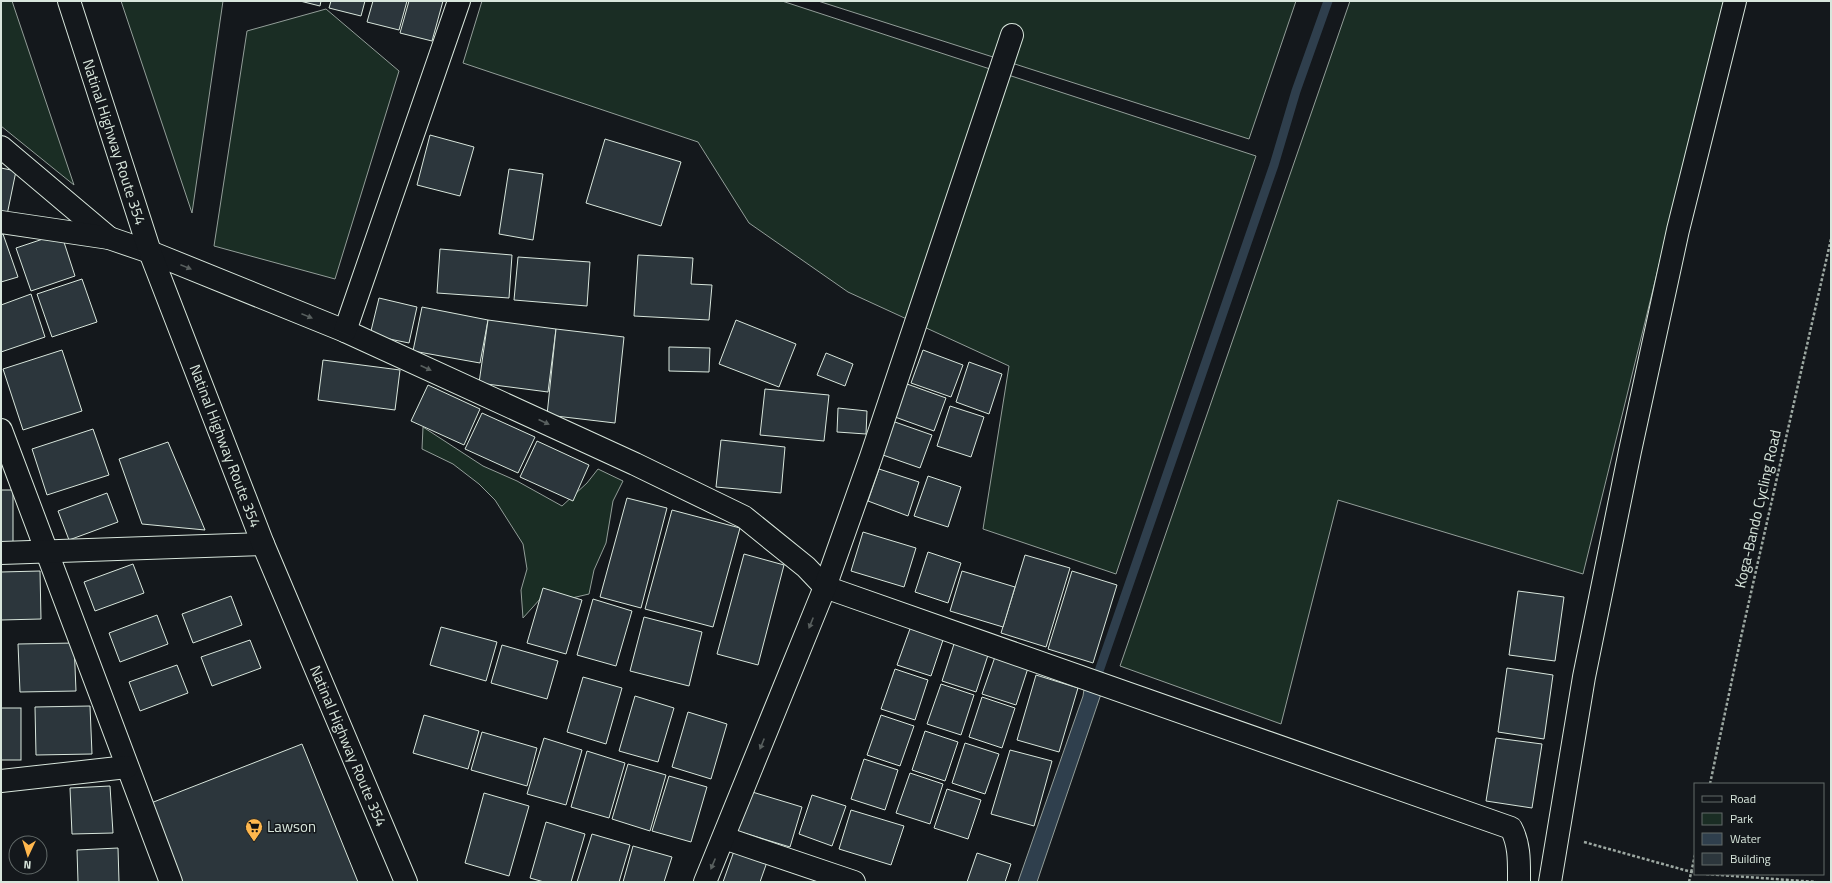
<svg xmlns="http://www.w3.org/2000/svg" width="1832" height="883" font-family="'Titillium Web',sans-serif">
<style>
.green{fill:#1a2d24;stroke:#939e99}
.water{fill:#2f3f4d;stroke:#939e99}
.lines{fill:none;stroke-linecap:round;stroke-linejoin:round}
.stream{stroke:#2f3f4d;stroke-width:9}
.building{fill:#2c363c;stroke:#d8e6dc}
.minor-casing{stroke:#d8e6dc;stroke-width:24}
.trunk-casing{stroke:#d8e6dc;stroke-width:24}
.path{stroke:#9da8a2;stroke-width:2.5;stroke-dasharray:3 2;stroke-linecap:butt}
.minor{stroke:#14181c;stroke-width:22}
.trunk{stroke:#14181c;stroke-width:22}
.oneway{fill:#59605f}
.labels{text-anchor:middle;stroke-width:3;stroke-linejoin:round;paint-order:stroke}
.street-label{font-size:15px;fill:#d8e6dc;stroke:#14181c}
.poi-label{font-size:15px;fill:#d8e6dc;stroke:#14181c;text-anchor:start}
</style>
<rect width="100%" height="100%" fill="#14181c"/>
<g class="green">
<path d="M 1,1 L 12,1 L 74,185 L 1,126 Z"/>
<path d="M 121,1 L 223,1 L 192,213 Z"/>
<path d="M 482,1 L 782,1 L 1256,156 L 1116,574 L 983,529 L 1009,366 L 848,292 L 749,223 L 698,142 L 463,63 Z"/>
<path d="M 818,1 L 1296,1 L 1249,139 Z"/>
<path d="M 1350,1 L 1724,1 L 1583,574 L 1338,500 L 1281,724 L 1120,666 Z"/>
<path d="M 326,9 L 399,71 L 335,279 L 214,246 L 247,31 Z"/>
<path d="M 423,427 L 483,466 L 517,481 L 562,506 L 587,483 L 598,469 L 623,481 L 613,501 L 606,543 L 594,570 L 589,594 L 559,601 L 541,598 L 523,618 L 521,590 L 527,569 L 523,544 L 495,500 L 479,484 L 453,464 L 422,449 Z"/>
</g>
<path class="water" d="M 1087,670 L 1101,694 L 1037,882 L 1018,882 L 1083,696 Z"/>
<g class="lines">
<path class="stream" d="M 1098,674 L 1274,165 L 1296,91 L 1328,1"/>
</g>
<g class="building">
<path d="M 300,1 L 321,1 L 320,6 Z"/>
<path d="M 331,1 L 365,1 L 361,16 L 329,8 Z"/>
<path d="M 373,1 L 407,1 L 399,30 L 367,22 Z"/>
<path d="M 409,1 L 443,1 L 432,41 L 400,33 Z"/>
<path d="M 430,135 L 474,147 L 460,196 L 417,185 Z"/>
<path d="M 605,139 L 681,162 L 661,226 L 586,203 Z"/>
<path d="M 1,168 L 16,171 L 7,215 L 1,214 Z"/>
<path d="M 509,169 L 543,174 L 533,240 L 499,234 Z"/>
<path d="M 61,233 L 75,276 L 31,291 L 16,248 Z"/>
<path d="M 1,234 L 3,234 L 18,277 L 1,282 Z"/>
<path d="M 440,249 L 512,255 L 509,298 L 437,293 Z"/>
<path d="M 638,255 L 693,258 L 691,284 L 712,285 L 709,320 L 634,316 Z"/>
<path d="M 518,257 L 590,262 L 587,306 L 514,300 Z"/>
<path d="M 82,279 L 97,322 L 52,337 L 37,294 Z"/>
<path d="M 31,294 L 45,337 L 1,352 L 1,305 Z"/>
<path d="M 379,298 L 417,307 L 409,343 L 370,335 Z"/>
<path d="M 422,307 L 488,320 L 480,363 L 413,351 Z"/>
<path d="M 488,320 L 556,329 L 548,392 L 479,383 Z"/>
<path d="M 736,320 L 796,344 L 779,387 L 719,364 Z"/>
<path d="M 556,329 L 624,337 L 615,423 L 547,415 Z"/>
<path d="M 669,347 L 710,348 L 709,372 L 669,371 Z"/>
<path d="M 62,350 L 82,411 L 23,430 L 3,369 Z"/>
<path d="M 923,350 L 963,365 L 951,397 L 911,383 Z"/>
<path d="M 826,353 L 853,364 L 845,386 L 817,375 Z"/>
<path d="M 323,360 L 400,370 L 395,410 L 318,400 Z"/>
<path d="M 969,362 L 1002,374 L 989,414 L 956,402 Z"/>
<path d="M 907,384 L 946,398 L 934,431 L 895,417 Z"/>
<path d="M 428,385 L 480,409 L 464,445 L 411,421 Z"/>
<path d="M 765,389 L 829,395 L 824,441 L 760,435 Z"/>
<path d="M 950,406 L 984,417 L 971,457 L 937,446 Z"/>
<path d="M 838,408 L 867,411 L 866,434 L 837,432 Z"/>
<path d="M 482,413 L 535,437 L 518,473 L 465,449 Z"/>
<path d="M 892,421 L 932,435 L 920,468 L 880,454 Z"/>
<path d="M 93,429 L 109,475 L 47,495 L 32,449 Z"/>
<path d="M 721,440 L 785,447 L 781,493 L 716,487 Z"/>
<path d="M 537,441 L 589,465 L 573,501 L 520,477 Z"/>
<path d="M 168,442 L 205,530 L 142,524 L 119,459 Z"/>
<path d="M 879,469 L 919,482 L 908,516 L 868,501 Z"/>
<path d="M 928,476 L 961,487 L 948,527 L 914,516 Z"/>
<rect x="1" y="490" width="12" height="52"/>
<path d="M 107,493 L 118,522 L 69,540 L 58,511 Z"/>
<path d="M 627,498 L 667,508 L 641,608 L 600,597 Z"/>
<path d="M 672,510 L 740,528 L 713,627 L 645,609 Z"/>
<path d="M 863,532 L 916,548 L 904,587 L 851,571 Z"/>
<path d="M 928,552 L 961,563 L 948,603 L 915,592 Z"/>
<path d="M 744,554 L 784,565 L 758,665 L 717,654 Z"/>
<path d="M 1025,555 L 1070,568 L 1046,647 L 1001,633 Z"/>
<path d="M 133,564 L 144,593 L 95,611 L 84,582 Z"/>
<path d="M 40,571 L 41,619 L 1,620 L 1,572 Z"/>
<path d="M 962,571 L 1015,587 L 1003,627 L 950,611 Z"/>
<path d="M 1072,571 L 1117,585 L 1093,663 L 1048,649 Z"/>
<path d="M 543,588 L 582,600 L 566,654 L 527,643 Z"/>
<path d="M 1518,591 L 1564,597 L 1555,661 L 1509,655 Z"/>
<path d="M 231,596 L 242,625 L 193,643 L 182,614 Z"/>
<path d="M 593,599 L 632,611 L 616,666 L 577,655 Z"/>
<path d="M 157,615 L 168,644 L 120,662 L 109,633 Z"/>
<path d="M 644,617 L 702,632 L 689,686 L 630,671 Z"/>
<path d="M 911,626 L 944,637 L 931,676 L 897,665 Z"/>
<path d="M 441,627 L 497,642 L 486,681 L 430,665 Z"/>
<path d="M 250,640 L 261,668 L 212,686 L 201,657 Z"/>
<path d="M 955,641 L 989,652 L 976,692 L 942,681 Z"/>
<path d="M 74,643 L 76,691 L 20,692 L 18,644 Z"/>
<path d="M 502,645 L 558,661 L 547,699 L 491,683 Z"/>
<path d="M 996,654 L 1029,665 L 1016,705 L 982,694 Z"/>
<path d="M 177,665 L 188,693 L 140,711 L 129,682 Z"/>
<path d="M 1507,668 L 1553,675 L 1544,739 L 1498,732 Z"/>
<path d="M 895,669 L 928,680 L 915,720 L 881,709 Z"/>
<path d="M 1036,675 L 1078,688 L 1059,752 L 1017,740 Z"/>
<path d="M 583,677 L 622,688 L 606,744 L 567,732 Z"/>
<path d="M 941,684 L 974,695 L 961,735 L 927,724 Z"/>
<path d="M 635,696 L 674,708 L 658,762 L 619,751 Z"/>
<path d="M 982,697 L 1015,708 L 1002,748 L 969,737 Z"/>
<path d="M 90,706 L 92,754 L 36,755 L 35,707 Z"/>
<rect x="1" y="708" width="20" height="52"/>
<path d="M 688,712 L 727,724 L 711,779 L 672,767 Z"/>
<path d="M 424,715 L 479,731 L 468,769 L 413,753 Z"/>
<path d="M 881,715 L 914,726 L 900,766 L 867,755 Z"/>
<path d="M 925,731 L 958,742 L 945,781 L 912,770 Z"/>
<path d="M 482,732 L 537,748 L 527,786 L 471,770 Z"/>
<path d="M 544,738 L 582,750 L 566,805 L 527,794 Z"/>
<path d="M 1496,738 L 1542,744 L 1532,808 L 1486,801 Z"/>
<path d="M 965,743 L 999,754 L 985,794 L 952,783 Z"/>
<path d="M 302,744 L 358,882 L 182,882 L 151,803 Z"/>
<path d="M 1010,750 L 1052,761 L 1034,826 L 991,814 Z"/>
<path d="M 587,751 L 625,763 L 609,818 L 571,807 Z"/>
<path d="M 864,759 L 898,770 L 885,810 L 851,799 Z"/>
<path d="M 628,764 L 666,775 L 650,831 L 612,819 Z"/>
<path d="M 910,773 L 943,784 L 930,824 L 896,813 Z"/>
<path d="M 669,776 L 707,787 L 691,842 L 652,831 Z"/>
<path d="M 110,786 L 113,833 L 72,834 L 70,788 Z"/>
<path d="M 947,789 L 981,800 L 968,839 L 934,828 Z"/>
<path d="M 749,791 L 802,807 L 790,847 L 737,831 Z"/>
<path d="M 484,793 L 529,806 L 509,876 L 465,863 Z"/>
<path d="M 812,795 L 846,806 L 832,846 L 799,834 Z"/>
<path d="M 851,810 L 904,826 L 891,865 L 839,849 Z"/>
<path d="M 546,822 L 585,834 L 571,882 L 544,882 L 530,878 Z"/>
<path d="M 592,834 L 630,845 L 619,882 L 577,882 Z"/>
<path d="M 633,846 L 672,857 L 664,882 L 623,882 Z"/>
<path d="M 118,848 L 119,882 L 78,882 L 77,850 Z"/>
<path d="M 734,851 L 767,862 L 760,882 L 723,882 Z"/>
<path d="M 977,853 L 1011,864 L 1005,882 L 967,882 Z"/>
</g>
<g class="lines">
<g class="minor-casing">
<g id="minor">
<path d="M 1,147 L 109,238"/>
<path d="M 1,222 L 109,238 L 150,252 L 345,331 L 635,464 L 744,517 L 806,567 L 825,587 L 1511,828 C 1520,845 1519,863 1519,882"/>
<path d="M 345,331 L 459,1"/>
<path d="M 1,430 L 171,882"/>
<path d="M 1,553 L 263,544"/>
<path d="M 1,781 L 127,767"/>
<path d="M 724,838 L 854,882"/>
<path d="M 705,882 L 825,587 L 871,457 L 1012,35"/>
<path d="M 1550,882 L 1584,677 L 1630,451 L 1678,230 L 1735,1"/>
</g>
</g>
<g class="trunk-casing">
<path id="trunk" d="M 69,1 L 150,252 L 263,544 L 406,882"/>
</g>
<g class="path">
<path d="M 1710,784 L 1741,637 L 1831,239"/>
<path d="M 1584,842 L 1695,873"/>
<path d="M 1706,874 L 1816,882"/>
<path d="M 1689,882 L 1695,855"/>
</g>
<use href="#minor" class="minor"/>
<use href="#trunk" class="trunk"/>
</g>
<defs><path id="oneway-solid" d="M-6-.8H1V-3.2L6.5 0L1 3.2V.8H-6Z"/></defs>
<g class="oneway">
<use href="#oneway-solid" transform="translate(186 267) rotate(22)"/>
<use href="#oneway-solid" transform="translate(307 316) rotate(22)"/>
<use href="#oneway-solid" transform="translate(426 368) rotate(25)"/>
<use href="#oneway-solid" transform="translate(544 422) rotate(25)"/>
<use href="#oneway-solid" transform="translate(811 623) rotate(112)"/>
<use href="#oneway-solid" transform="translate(762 744) rotate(112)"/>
<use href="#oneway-solid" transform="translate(713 864) rotate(113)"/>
</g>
<defs>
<g id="supermarket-pin" transform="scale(0.9)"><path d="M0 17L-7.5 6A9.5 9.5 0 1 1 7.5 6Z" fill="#ffb74d" stroke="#14181c"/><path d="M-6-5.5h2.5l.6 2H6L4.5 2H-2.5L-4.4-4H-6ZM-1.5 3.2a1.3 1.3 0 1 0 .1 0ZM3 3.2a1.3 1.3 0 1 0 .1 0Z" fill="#111"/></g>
</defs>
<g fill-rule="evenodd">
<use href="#supermarket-pin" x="254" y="827"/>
</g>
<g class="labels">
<g class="street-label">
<text transform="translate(114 142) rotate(72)" y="5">Natinal Highway Route 354</text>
<text transform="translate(225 446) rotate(69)" y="5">Natinal Highway Route 354</text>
<text transform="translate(1758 509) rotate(-77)" y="5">Koga-Bando Cycling Road</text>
<text transform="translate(348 746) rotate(67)" y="5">Natinal Highway Route 354</text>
</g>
<g class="poi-label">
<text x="267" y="832">Lawson</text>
</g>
</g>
<rect width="1832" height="883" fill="none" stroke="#d8e6dc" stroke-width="4"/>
<rect x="1694" y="783" width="130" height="92" fill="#14181c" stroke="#626a69"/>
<rect x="1702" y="796" width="20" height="6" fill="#14181c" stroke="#626a69"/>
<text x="1730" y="803" font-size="12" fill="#d8e6dc">Road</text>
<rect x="1702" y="813" width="20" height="12" fill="#1a2d24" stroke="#626a69"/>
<text x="1730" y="823" font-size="12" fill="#d8e6dc">Park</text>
<rect x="1702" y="833" width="20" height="12" fill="#2f3f4d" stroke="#626a69"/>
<text x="1730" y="843" font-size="12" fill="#d8e6dc">Water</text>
<rect x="1702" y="853" width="20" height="12" fill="#2c363c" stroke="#626a69"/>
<text x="1730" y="863" font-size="12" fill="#d8e6dc">Building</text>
<g transform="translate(28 855) rotate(184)"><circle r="19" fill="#14181c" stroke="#626a69"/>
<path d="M0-3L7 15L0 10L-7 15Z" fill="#ffb74d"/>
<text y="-6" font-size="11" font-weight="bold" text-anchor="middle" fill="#d8e6dc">N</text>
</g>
</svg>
